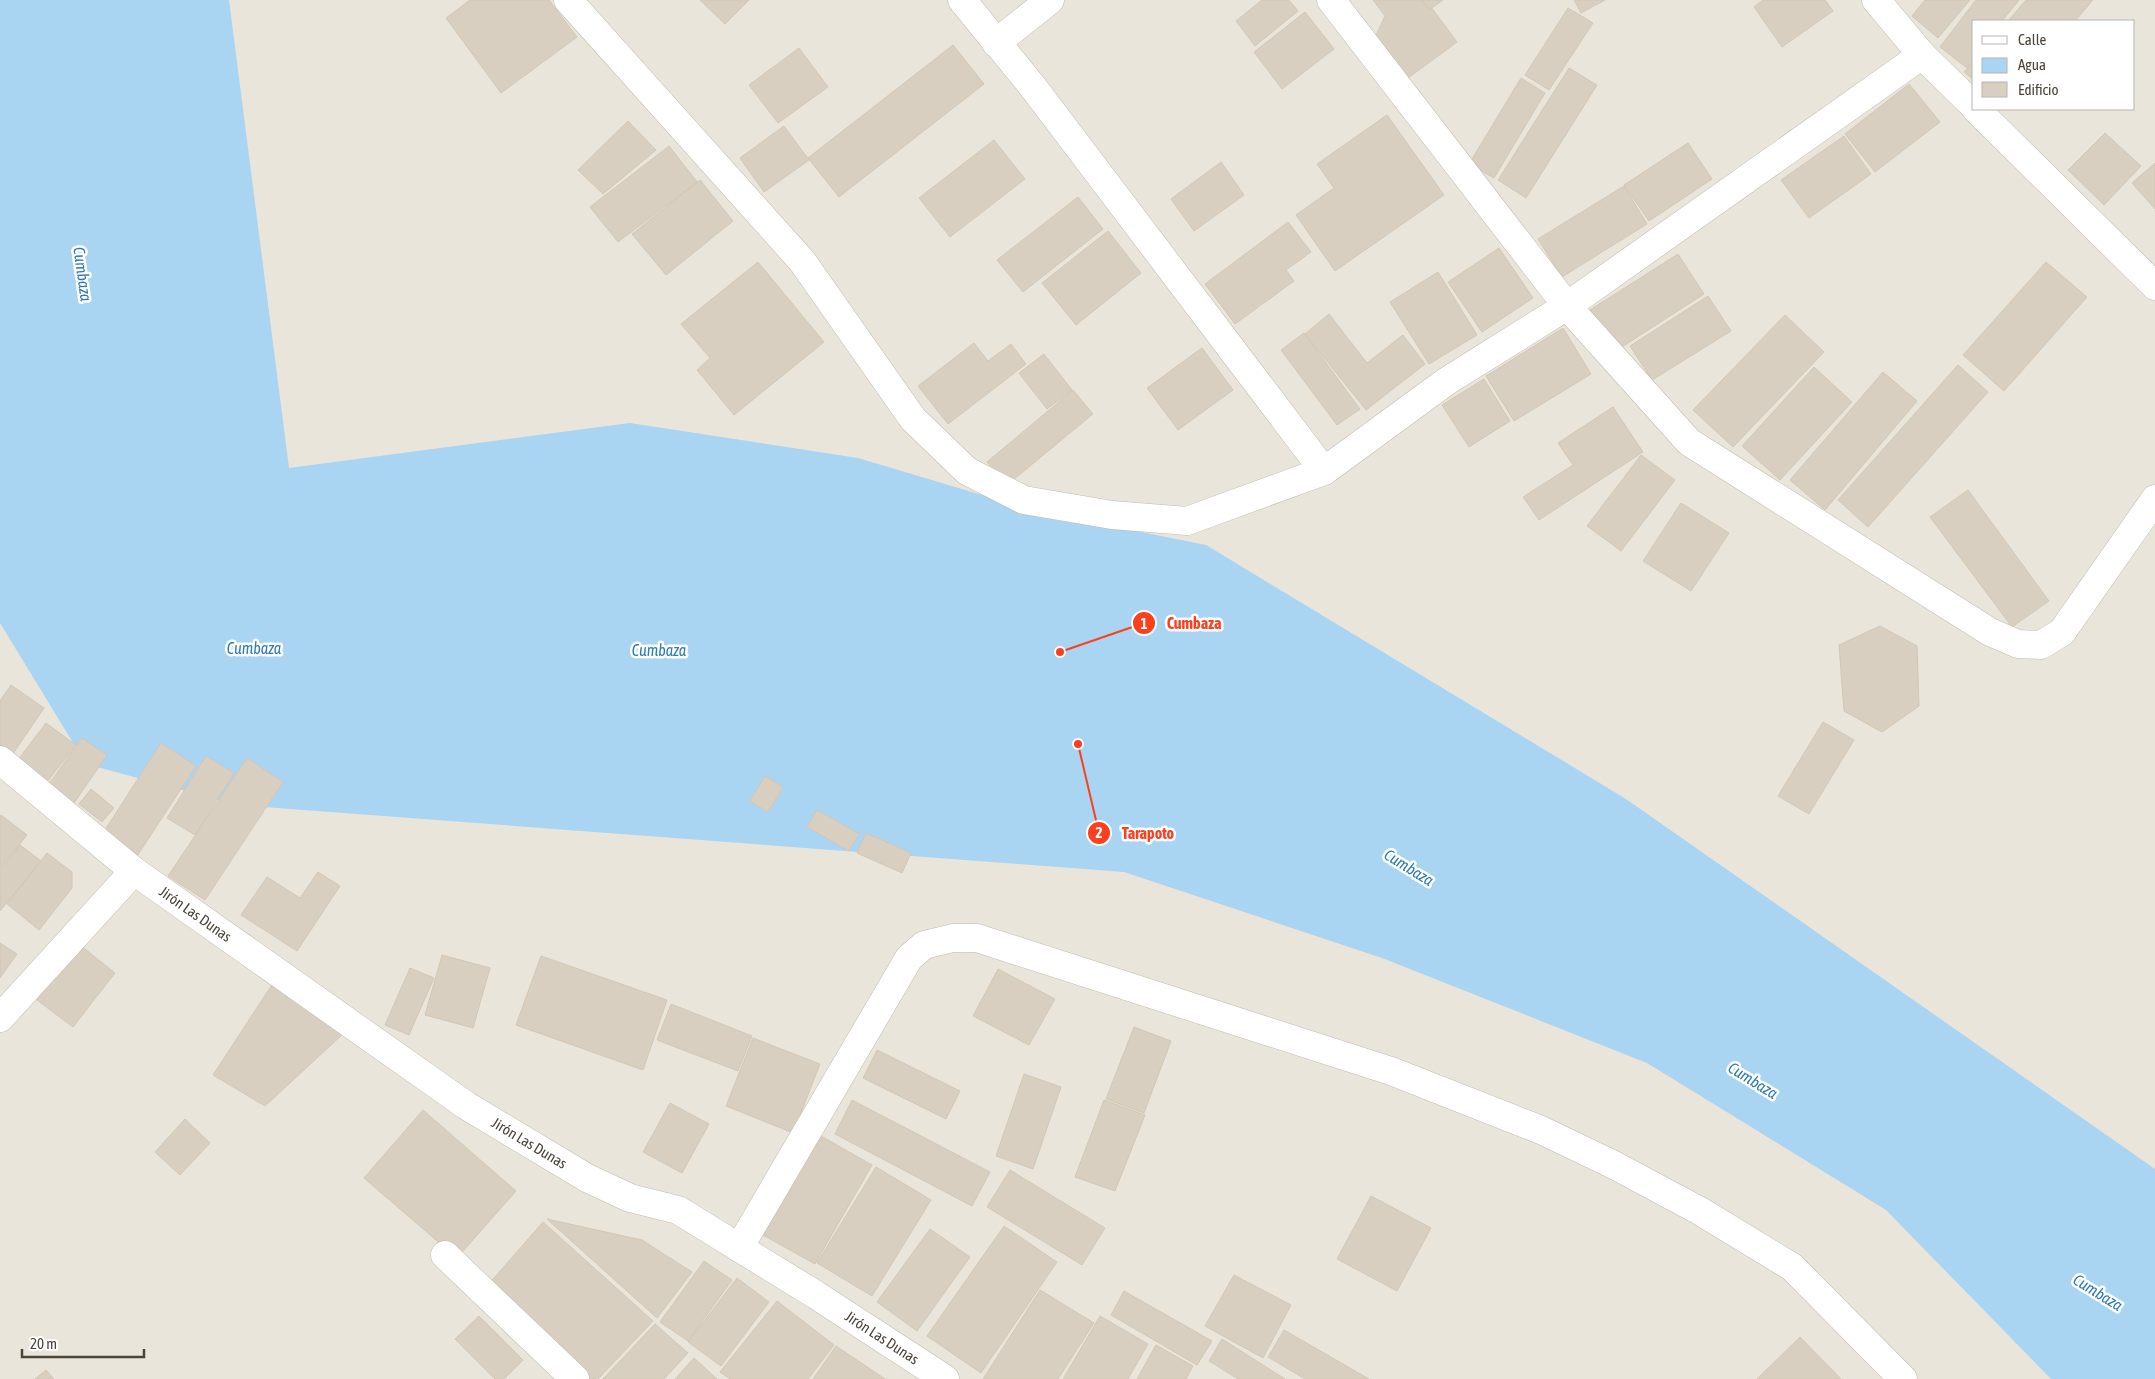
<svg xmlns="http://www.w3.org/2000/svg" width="2155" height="1379" font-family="'Asap Condensed',sans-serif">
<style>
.residential{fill:#eae5da;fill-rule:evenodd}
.water{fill:#a9d4f2}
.building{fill:#d8cfc1;stroke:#d3c7b4}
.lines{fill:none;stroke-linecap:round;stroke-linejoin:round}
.minor-casing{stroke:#c2bbae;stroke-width:29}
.minor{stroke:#fff;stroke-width:28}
.labels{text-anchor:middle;stroke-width:5;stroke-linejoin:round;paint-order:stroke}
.street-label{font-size:15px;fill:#4b4439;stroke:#fff}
.water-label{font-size:16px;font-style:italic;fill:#2e7ab2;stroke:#fff}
.leader{fill:none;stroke:#fc3f1d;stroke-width:2}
.callout-dot{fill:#fc3f1d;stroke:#fff;stroke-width:2}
.mark-label{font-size:15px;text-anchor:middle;font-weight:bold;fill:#fff}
.callout-label{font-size:16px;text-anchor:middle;font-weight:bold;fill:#fc3f1d;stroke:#fff;stroke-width:5;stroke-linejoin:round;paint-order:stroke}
</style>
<rect width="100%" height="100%" fill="#f6f3ec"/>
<path class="residential" d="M 0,0 L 2155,0 L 2155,1379 L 0,1379 ZM 1974,21 L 2134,21 L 2134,109 L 1974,109 Z"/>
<path class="water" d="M 0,0 L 229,0 L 289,468 L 630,423 L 858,458 L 1032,510 L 1206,545 L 1626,799 L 2155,1169 L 2155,1379 L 2051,1379 L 1886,1210 L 1647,1063 L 1382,958 L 1124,872 L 238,805 L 86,764 L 0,623 Z"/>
<g class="building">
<path d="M 470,0 L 549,0 L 577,37 L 501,93 L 446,18 Z"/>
<path d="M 700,0 L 749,0 L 725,24 Z"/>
<path d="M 1262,0 L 1289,0 L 1298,11 L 1255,46 L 1236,21 Z"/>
<path d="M 1373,0 L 1426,0 L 1457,42 L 1404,81 L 1374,40 L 1385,16 Z"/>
<path d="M 1422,0 L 1443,0 L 1429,10 Z"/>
<path d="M 1574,0 L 1605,0 L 1581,13 Z"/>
<path d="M 1763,0 L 1825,0 L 1833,11 L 1782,47 L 1754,7 Z"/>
<path d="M 1925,0 L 1970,0 L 1938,38 L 1912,16 Z"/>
<path d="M 1976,0 L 2019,0 L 2002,21 L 1974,21 L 1974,59 L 1967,68 L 1940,47 Z"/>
<path d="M 2026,0 L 2093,0 L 2075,21 L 2008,21 Z"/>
<path d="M 1568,8 L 1593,23 L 1549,90 L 1525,75 Z"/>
<path d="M 1305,12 L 1334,49 L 1282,89 L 1254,52 Z"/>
<path d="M 953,45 L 984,84 L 839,197 L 808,158 Z"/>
<path d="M 799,48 L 828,87 L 778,123 L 749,85 Z"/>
<path d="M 1974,61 L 1974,80 L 1964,72 Z"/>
<path d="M 1569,68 L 1597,85 L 1526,198 L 1498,180 Z"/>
<path d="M 1521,78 L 1545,93 L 1494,178 L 1469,164 Z"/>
<path d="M 1909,84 L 1940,122 L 1875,172 L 1845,134 Z"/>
<path d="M 1387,115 L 1444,195 L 1335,271 L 1296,215 L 1334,188 L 1317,164 Z"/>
<path d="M 628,121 L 656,150 L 603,194 L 578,170 Z"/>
<path d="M 784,126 L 809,160 L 764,192 L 740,158 Z"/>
<path d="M 2105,133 L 2141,166 L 2104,205 L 2068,170 Z"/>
<path d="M 1844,136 L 1871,174 L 1809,218 L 1781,180 Z"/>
<path d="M 994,140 L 1025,179 L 950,237 L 919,198 Z"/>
<path d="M 1688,143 L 1712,179 L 1649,221 L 1624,185 Z"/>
<path d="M 669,146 L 697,182 L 618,242 L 590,207 Z"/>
<path d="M 1221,162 L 1244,195 L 1194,231 L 1171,199 Z"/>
<path d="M 2155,163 L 2155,209 L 2132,183 Z"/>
<path d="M 700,180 L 733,221 L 666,275 L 632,234 Z"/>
<path d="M 1624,186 L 1647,224 L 1562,277 L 1538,239 Z"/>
<path d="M 1078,197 L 1103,229 L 1023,292 L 997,260 Z"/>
<path d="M 1288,222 L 1311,252 L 1286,270 L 1294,281 L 1235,324 L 1205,284 Z"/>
<path d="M 1108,231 L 1141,273 L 1076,325 L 1042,283 Z"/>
<path d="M 1499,248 L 1533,298 L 1482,332 L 1448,282 Z"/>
<path d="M 1678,254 L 1704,294 L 1617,350 L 1590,310 Z"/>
<path d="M 758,262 L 824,342 L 734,415 L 697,370 L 710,358 L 681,324 Z"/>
<path d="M 2046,262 L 2087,297 L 2004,391 L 1963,355 Z"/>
<path d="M 1438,272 L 1477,335 L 1429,364 L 1390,302 Z"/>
<path d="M 1708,296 L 1731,331 L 1652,380 L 1630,346 Z"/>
<path d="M 1329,314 L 1367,363 L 1403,335 L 1425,364 L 1366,410 L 1305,334 Z"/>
<path d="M 1785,315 L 1824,352 L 1733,447 L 1693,410 Z"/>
<path d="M 1563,328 L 1591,374 L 1514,421 L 1486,376 Z"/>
<path d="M 1304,333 L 1360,409 L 1337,425 L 1281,350 Z"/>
<path d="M 974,343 L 988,361 L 1011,344 L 1026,364 L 948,424 L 918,386 Z"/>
<path d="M 1202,348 L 1233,390 L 1178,430 L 1147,388 Z"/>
<path d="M 1044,354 L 1072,390 L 1047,409 L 1019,373 Z"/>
<path d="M 1958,365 L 1988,392 L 1868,527 L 1838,500 Z"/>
<path d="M 1814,367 L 1852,402 L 1780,480 L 1742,446 Z"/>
<path d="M 1883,372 L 1917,401 L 1825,510 L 1790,480 Z"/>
<path d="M 1484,379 L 1510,421 L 1469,447 L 1442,405 Z"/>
<path d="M 1073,390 L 1093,414 L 1007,485 L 987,462 Z"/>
<path d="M 1613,407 L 1643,452 L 1539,520 L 1523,497 L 1573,465 L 1558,443 Z"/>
<path d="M 1641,455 L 1675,480 L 1621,551 L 1587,526 Z"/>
<path d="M 1968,490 L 2049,601 L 2012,627 L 1930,517 Z"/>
<path d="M 1681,503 L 1729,533 L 1691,591 L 1643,561 Z"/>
<path d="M 1880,626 L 1917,646 L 1919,706 L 1882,732 L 1844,711 L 1839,645 Z"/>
<path d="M 11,685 L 44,708 L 10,758 L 0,751 L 0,701 Z"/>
<path d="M 1823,722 L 1854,740 L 1809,814 L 1778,796 Z"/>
<path d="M 46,723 L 76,745 L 43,787 L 14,765 Z"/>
<path d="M 82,738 L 107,755 L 72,806 L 46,788 Z"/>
<path d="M 161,743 L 196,766 L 137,856 L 103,833 Z"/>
<path d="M 206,756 L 234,773 L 195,835 L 167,818 Z"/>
<path d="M 247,758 L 283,782 L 205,900 L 168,876 Z"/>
<path d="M 765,776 L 783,787 L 768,812 L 750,801 Z"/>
<path d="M 91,789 L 114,808 L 102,822 L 79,804 Z"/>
<path d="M 817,810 L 859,834 L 849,851 L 807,827 Z"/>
<path d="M 1,815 L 27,835 L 0,869 L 0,817 Z"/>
<path d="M 866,833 L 911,853 L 902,873 L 857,853 Z"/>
<path d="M 20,845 L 41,861 L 0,911 L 0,871 Z"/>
<path d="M 47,853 L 72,872 L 72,888 L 39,930 L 7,904 Z"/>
<path d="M 318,872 L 340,886 L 297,951 L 241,915 L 267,877 L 300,898 Z"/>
<path d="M 0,943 L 17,954 L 0,978 Z"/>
<path d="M 80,945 L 115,973 L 73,1027 L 37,1000 Z"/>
<path d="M 442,955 L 490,968 L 473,1028 L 425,1015 Z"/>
<path d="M 541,956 L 667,1000 L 643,1070 L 516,1025 Z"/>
<path d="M 410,968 L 434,978 L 409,1035 L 385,1025 Z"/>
<path d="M 998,969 L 1055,999 L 1029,1045 L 973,1016 Z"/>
<path d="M 275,980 L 344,1033 L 265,1106 L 213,1075 Z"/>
<path d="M 671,1004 L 752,1036 L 738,1071 L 657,1040 Z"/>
<path d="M 1134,1027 L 1171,1041 L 1144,1113 L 1106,1099 Z"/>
<path d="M 753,1038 L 820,1064 L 793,1133 L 726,1106 Z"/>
<path d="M 877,1050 L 960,1091 L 946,1119 L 863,1078 Z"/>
<path d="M 1024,1074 L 1061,1087 L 1033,1169 L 996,1156 Z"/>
<path d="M 852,1100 L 990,1172 L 972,1206 L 835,1134 Z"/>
<path d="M 1104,1100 L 1145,1115 L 1115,1191 L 1075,1177 Z"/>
<path d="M 670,1103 L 709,1124 L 682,1173 L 643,1152 Z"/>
<path d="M 423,1110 L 516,1191 L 457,1258 L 364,1178 Z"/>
<path d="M 185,1119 L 210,1143 L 180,1175 L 155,1152 Z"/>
<path d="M 821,1136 L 872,1165 L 815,1264 L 763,1235 Z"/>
<path d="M 876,1167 L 931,1200 L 872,1296 L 817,1263 Z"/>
<path d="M 1010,1170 L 1105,1228 L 1082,1265 L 987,1207 Z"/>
<path d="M 1371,1196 L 1431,1228 L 1397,1291 L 1337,1259 Z"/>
<path d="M 547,1219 L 642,1240 L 692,1272 L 657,1318 Z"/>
<path d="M 543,1222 L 653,1321 L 598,1379 L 589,1379 L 488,1285 Z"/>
<path d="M 1004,1226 L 1057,1262 L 981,1373 L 927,1336 Z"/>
<path d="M 930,1229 L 970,1257 L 917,1331 L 877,1302 Z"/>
<path d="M 704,1261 L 732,1280 L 688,1341 L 660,1322 Z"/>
<path d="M 1234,1275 L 1291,1305 L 1263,1358 L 1205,1326 Z"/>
<path d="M 737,1278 L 769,1302 L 721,1366 L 688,1342 Z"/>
<path d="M 1040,1290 L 1094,1323 L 1058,1379 L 983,1379 Z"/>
<path d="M 1124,1291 L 1212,1341 L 1197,1365 L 1111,1315 Z"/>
<path d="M 777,1301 L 834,1345 L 808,1379 L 730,1379 L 720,1372 Z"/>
<path d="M 479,1316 L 523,1360 L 504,1379 L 495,1379 L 455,1339 Z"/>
<path d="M 1100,1316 L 1148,1344 L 1128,1379 L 1063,1379 Z"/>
<path d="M 655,1324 L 688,1353 L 664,1379 L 603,1379 Z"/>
<path d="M 1284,1330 L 1369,1379 L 1305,1379 L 1268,1357 Z"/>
<path d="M 1800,1337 L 1841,1379 L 1757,1379 Z"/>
<path d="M 1222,1339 L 1285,1379 L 1238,1379 L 1209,1361 Z"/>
<path d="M 1156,1345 L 1193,1366 L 1186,1379 L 1137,1379 Z"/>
<path d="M 836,1346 L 885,1379 L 813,1379 Z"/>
<path d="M 694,1358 L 717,1379 L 675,1379 Z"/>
<path d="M 46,1370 L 54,1379 L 35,1379 Z"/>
</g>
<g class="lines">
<g class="minor-casing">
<g id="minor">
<path d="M 568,0 L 802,261 L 913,419 L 967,471 L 1024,500 L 1112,515 L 1187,521 L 1324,471 L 1447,381 L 1567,306 L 1922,55"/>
<path d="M 962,0 L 1033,87 L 1324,471"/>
<path d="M 1331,0 L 1567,306 L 1689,442 L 1990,632 L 2018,644 L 2041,645 L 2062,632 L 2155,499"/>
<path d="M 1876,0 L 1922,55 L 1974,106"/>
<path d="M 996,43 L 1050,0"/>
<path d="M 1976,109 L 2155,286"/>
<path id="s1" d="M 0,760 L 134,871 L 467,1106 L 587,1178 L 630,1198 L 678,1210 L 816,1295 L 945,1379"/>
<path d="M 0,1018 L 134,871"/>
<path d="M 739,1248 L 909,958 L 924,945 L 953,938 L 977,938 L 1391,1071 L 1541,1130 L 1614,1165 L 1700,1211 L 1792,1267 L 1903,1379"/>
<path d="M 445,1255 L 575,1379"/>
</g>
</g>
<use href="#minor" class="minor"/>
</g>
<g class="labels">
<g class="street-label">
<text dy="5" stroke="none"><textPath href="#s1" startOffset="249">Jirón Las Dunas</textPath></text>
<text dy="5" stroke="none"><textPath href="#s1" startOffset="654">Jirón Las Dunas</textPath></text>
<text dy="5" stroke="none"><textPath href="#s1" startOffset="1059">Jirón Las Dunas</textPath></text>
</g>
<g class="water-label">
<text transform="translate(83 274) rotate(82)" y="6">Cumbaza</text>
<text x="254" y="654">Cumbaza</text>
<text x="659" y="656">Cumbaza</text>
<text transform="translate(1409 867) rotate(32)" y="6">Cumbaza</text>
<text transform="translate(1753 1080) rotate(32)" y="6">Cumbaza</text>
<text transform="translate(2098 1292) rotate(32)" y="6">Cumbaza</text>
</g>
</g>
<path class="leader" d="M1060 652L1144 623M1078 744L1099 833"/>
<g class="callout-dot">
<circle cx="1060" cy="652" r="5"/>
<circle cx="1078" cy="744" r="5"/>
<circle cx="1144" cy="623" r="12"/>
<circle cx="1099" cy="833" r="12"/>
</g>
<g class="mark-label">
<text x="1144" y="629">1</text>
<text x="1099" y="838">2</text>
</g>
<g class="callout-label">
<text x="1194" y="629">Cumbaza</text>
<text x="1148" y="839">Tarapoto</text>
</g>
<rect x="1972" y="20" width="162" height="90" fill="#ffffff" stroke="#b7b4b0"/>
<rect x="1982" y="36" width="25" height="8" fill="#ffffff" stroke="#b7b4b0"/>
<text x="2018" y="45" font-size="15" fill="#4b4439">Calle</text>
<rect x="1982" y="58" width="25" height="15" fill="#a9d4f2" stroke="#b7b4b0"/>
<text x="2018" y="70" font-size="15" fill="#4b4439">Agua</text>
<rect x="1982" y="82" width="25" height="15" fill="#d8cfc1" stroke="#b7b4b0"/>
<text x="2018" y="95" font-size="15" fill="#4b4439">Edificio</text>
<path d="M22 1349v8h122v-8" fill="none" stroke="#4b4439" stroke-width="2.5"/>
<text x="30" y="1349" font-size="15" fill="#4b4439" stroke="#ffffff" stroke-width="4" paint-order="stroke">20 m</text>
</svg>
